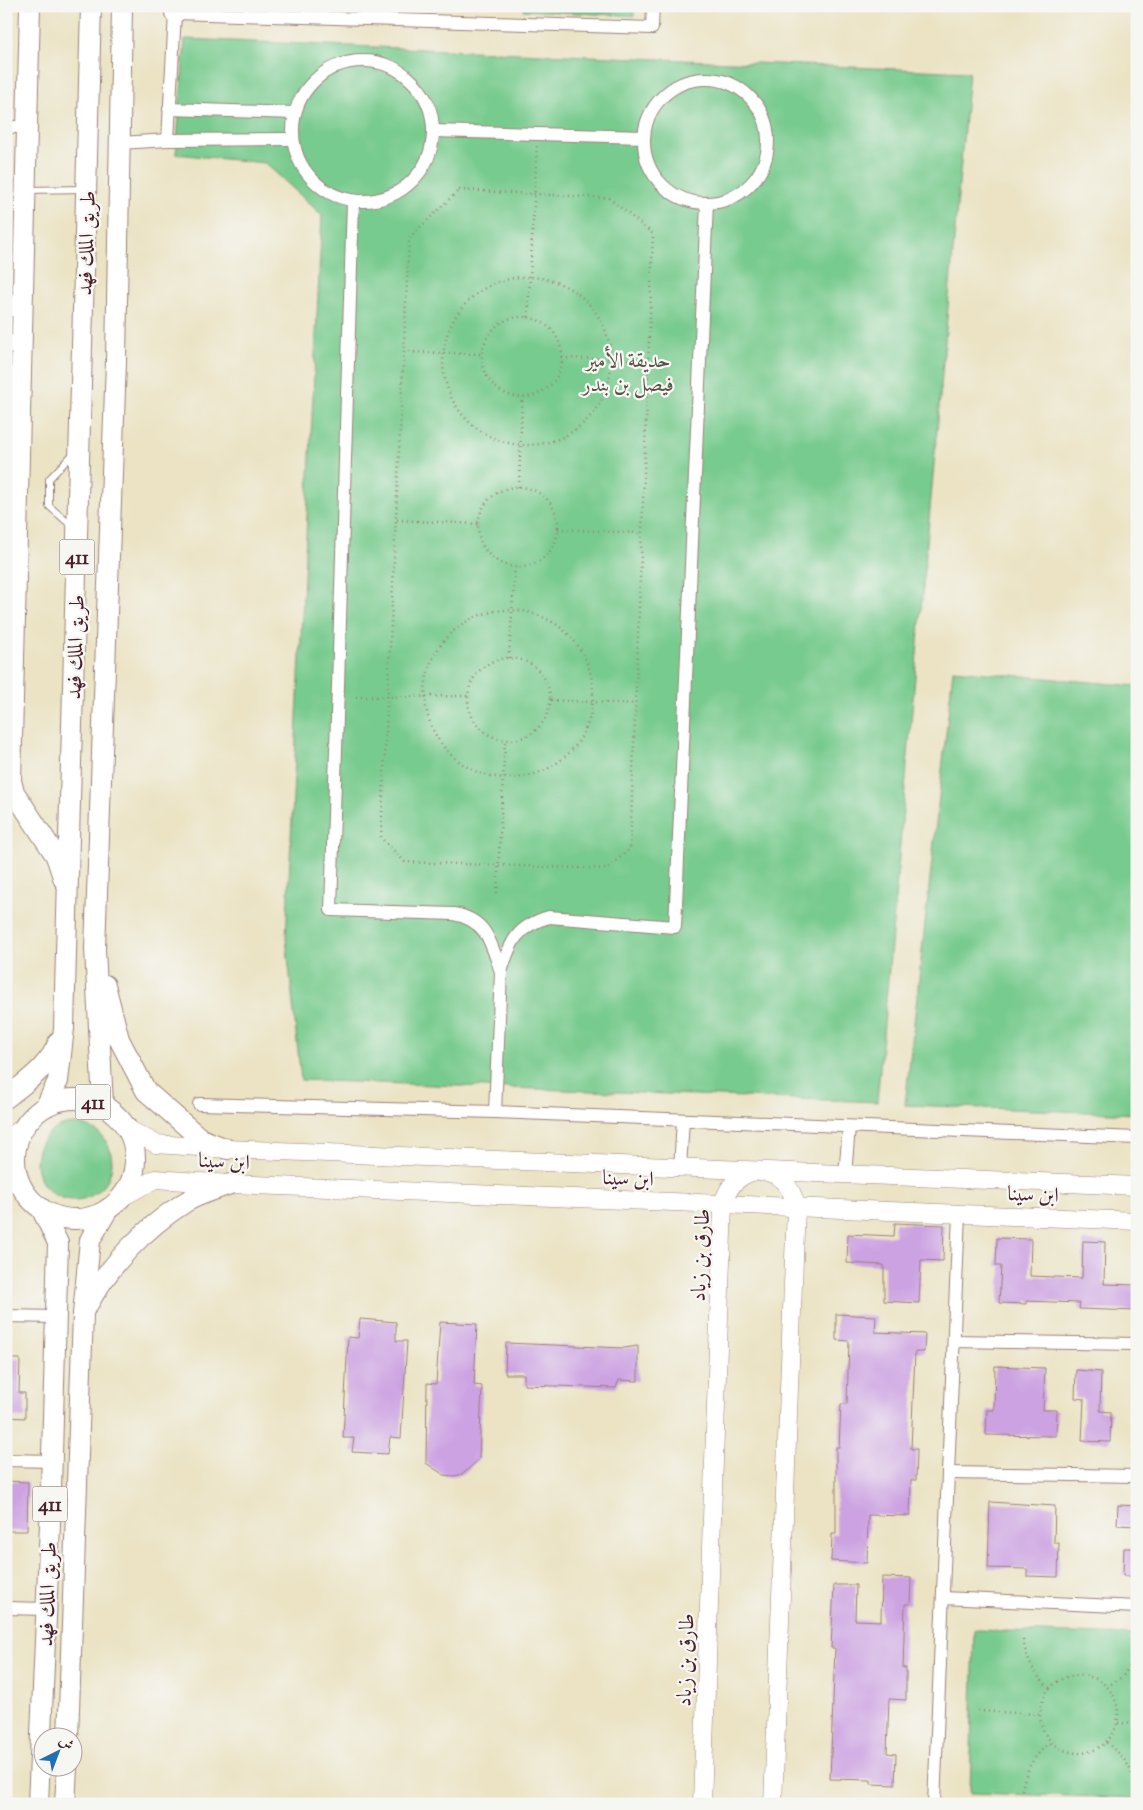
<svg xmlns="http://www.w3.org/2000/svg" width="1143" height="1810" font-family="'Sorts Mill Goudy',Amiri,serif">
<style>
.green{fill:#78cb8e;stroke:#61755c}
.building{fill:#cca2e2}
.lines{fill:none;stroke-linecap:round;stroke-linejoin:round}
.lane-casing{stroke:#9a8178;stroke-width:8}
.street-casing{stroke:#9a8178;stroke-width:14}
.secondary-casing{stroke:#9a8178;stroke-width:19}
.primary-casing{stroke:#9a8178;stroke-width:22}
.path{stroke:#9a8178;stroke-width:2.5;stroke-dasharray:1 4;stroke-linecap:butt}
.lane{stroke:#fff;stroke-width:6}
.street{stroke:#fff;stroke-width:12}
.secondary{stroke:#fff;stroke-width:18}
.primary{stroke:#fff;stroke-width:20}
.labels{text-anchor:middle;stroke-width:4.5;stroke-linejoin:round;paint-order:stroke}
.shield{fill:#f6f6f2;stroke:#7e6067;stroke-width:1}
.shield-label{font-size:20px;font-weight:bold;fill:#4a1f2b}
.street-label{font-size:21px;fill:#4a1f2b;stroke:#f6f6f2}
.park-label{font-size:21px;fill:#585349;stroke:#f6f6f2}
</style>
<rect width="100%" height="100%" fill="#f6f6f2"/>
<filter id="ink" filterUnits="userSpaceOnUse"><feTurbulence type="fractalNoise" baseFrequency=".02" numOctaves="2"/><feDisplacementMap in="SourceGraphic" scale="10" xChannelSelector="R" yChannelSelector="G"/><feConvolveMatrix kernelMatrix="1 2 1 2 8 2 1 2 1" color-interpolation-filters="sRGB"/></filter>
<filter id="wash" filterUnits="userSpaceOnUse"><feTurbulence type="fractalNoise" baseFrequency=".0096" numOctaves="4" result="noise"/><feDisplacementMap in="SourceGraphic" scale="20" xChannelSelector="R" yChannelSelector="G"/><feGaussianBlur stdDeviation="1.12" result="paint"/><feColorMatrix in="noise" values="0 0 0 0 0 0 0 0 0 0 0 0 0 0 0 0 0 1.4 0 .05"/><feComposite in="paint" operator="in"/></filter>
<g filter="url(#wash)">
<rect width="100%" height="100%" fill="#ebe3c4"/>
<g class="green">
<path d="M 526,6 L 634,6 L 634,16 L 523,10 Z"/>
<path d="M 185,39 L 969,72 L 877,1102 L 301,1080 L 286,938 L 322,215 L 265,163 L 176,154 Z"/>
<path d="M 953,670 L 1137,686 L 1137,1114 L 905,1105 Z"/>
<circle cx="74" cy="1162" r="38"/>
<path d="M 974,1630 L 1137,1635 L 1137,1798 L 970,1793 Z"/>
</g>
<g id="blocks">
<g class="building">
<path d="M 895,1223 L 944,1225 L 943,1261 L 921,1260 L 919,1303 L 884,1301 L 884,1265 L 847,1263 L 848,1234 L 894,1236 Z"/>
<path d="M 997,1238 L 1031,1239 L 1030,1276 L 1082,1278 L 1083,1241 L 1105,1242 L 1104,1284 L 1137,1285 L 1137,1311 L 1079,1309 L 1080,1303 L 1026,1301 L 1026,1304 L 999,1303 L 1001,1266 L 996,1266 Z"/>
<path d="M 836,1314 L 876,1316 L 875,1332 L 925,1334 L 924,1352 L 915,1352 L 911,1449 L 917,1449 L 916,1480 L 911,1480 L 910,1516 L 868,1515 L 867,1563 L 831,1561 L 832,1534 L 836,1534 L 836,1447 L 839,1447 L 841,1404 L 847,1404 L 849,1341 L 836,1340 Z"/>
<path d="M 360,1319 L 396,1322 L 396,1341 L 407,1341 L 401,1438 L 390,1437 L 388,1454 L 352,1452 L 354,1438 L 343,1438 L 348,1337 L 358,1338 Z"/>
<path d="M 440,1322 L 477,1324 L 474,1385 L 482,1386 L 479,1459 L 463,1474 L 453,1476 L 444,1475 L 426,1463 L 427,1383 L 436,1384 Z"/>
<path d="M 506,1343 L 624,1348 L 638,1346 L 638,1381 L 619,1380 L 616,1388 L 524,1385 L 524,1374 L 505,1374 Z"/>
<path d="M 6,1359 L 20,1359 L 19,1393 L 25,1393 L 25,1418 L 6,1417 Z"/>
<path d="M 995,1366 L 1045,1368 L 1043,1410 L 1057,1410 L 1056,1436 L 986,1435 L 987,1410 L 994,1410 Z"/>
<path d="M 1076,1370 L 1101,1372 L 1100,1411 L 1111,1412 L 1110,1442 L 1082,1441 L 1084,1399 L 1075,1398 Z"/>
<path d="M 6,1481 L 28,1482 L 27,1531 L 6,1531 Z"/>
<path d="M 990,1502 L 1055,1506 L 1054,1543 L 1059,1543 L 1058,1577 L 1027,1576 L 1027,1569 L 988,1568 Z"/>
<path d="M 1118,1505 L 1137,1506 L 1137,1526 L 1117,1525 Z"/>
<path d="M 1124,1548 L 1137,1548 L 1137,1576 L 1123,1576 Z"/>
<path d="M 882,1577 L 911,1578 L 910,1604 L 905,1604 L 903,1668 L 906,1668 L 906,1700 L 889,1699 L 887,1753 L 896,1754 L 895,1785 L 871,1784 L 871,1780 L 830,1779 L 835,1648 L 831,1648 L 834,1585 L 856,1585 L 855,1620 L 881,1621 Z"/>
</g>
</g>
</g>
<g filter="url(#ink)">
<use href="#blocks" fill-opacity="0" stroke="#9a8178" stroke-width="1"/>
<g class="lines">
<g class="lane-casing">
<g id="lane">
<path d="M 28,190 L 83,189"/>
<path d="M 73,527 L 49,506 L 49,479 L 74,453"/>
</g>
</g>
<g class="street-casing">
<g id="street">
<circle cx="363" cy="131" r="70"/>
<circle cx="706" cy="141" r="62"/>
<path d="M 169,109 L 295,113"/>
<path d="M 6,127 L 27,127"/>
<path d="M 433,131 L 644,137"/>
<path d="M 168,140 L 175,13 L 652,28 L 653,6"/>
<path d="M 120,143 L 168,140 L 292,139"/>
<path d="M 353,202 L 331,910 L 454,914 C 487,920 491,943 501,972 C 510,942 517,926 549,917 L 675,927 L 707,203"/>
<path d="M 199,1104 L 495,1112 L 1137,1138"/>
<path d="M 495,1112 L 501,972"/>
<path d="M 680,1168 L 683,1120"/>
<path d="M 845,1175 L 849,1127"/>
<path d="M 6,1316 L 56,1317"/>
<path d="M 954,1341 L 1137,1344"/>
<path d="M 6,1460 L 52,1461"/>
<path d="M 948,1473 L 1137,1476"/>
<path d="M 943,1598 L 1137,1607"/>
<path d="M 6,1608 L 46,1609"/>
<path d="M 934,1804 L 959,1214"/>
</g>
</g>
<g class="secondary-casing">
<g id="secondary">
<path d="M 6,307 L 21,307"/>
<path d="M 6,344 L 20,345"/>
<path d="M 128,1129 L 156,1144 L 227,1149 L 1137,1186"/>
<path d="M 6,1138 L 23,1128"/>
<path d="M 6,1179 L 22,1186"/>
<path d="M 122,1197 L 155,1179 L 230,1184 L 1137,1221"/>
<path d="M 702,1804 L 723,1204 C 735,1159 788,1161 796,1207 L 773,1804"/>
</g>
</g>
<g class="primary-casing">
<g id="primary">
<path d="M 30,6 L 11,781 L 14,792 L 56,856 L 64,880"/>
<path d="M 175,13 L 175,6"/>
<path d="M 105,985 L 119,1039 L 146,1091 L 201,1139 L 227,1149"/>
<path d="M 6,1098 C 26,1082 50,1066 59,1041"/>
<circle cx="75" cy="1159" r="60"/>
<path d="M 103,1105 L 95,949 L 116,361 L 122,6"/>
<path d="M 46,1106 L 58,1081 L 64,1028 L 91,6"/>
<path d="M 87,1306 C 109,1265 145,1228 184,1203 C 197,1194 215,1190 230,1184"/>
<path d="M 68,1738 L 83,1314 L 90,1240 L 108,1209"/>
<path d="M 38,1804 L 50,1524 L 58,1243 L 41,1208"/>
<path d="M 65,1804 L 67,1768"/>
</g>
</g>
<g class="path">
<path d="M 459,190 L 609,198 L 653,234 L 630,849 L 607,869 L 405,862 L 381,838 L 409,238 Z"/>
<circle cx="527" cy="361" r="84"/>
<circle cx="522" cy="357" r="40"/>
<path d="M 528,317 L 537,146"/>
<path d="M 404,352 L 481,354"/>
<path d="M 562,358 L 648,360"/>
<circle cx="518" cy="527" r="40"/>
<path d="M 519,487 L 522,398"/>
<path d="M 397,520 L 478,524"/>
<path d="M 558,529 L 642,533"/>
<circle cx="509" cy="694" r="84"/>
<circle cx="509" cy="699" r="41"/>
<path d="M 509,658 L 515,568"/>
<path d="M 356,697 L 468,696"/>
<path d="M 551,700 L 635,704"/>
<path d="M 497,893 L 505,741"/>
<path d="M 1023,1640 C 1027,1660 1033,1674 1050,1688"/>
<circle cx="1079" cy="1714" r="39"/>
<path d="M 1107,1687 L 1123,1676 L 1137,1655"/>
<path d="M 978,1711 L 1040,1714"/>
<path d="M 1118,1723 L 1137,1724"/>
<path d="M 1106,1743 C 1125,1756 1133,1769 1136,1792"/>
<path d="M 1022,1790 C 1026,1769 1034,1754 1052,1742"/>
</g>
<use href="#lane" class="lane"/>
<use href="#street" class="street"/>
<use href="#secondary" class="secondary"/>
<use href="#primary" class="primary"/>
</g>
</g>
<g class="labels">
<g class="shield">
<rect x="59.5" y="539.5" width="35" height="35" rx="4"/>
<rect x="75.5" y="1084.5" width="35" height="35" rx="4"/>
<rect x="32.5" y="1486.5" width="35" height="35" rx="4"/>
</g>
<g class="shield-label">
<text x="77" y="564">411</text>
<text x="93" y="1109">411</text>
<text x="50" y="1511">411</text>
</g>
<g class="street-label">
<text transform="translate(86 243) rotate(-88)" y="7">طريق الملك فهد</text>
<text transform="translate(75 647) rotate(-88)" y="7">طريق الملك فهد</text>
<text transform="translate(224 1161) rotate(3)" y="7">ابن سينا</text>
<text transform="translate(628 1178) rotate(2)" y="7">ابن سينا</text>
<text transform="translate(1033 1194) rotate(2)" y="7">ابن سينا</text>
<text transform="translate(700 1255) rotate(-87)" y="7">طارق بن زياد</text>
<text transform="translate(47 1594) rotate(-88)" y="7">طريق الملك فهد</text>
<text transform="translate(685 1660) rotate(-88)" y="7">طارق بن زياد</text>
</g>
<g class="park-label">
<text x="628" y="367">حديقة الأمير<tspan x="628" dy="24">فيصل بن بندر</tspan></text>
</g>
</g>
<rect width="1143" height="1810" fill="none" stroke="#f6f6f2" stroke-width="25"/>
<g transform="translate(58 1752) rotate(42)"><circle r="24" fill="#f6f6f2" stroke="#b1a0a2"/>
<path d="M0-4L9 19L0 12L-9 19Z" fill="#1f6fb2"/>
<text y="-8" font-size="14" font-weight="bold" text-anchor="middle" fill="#4a1f2b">ش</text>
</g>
</svg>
